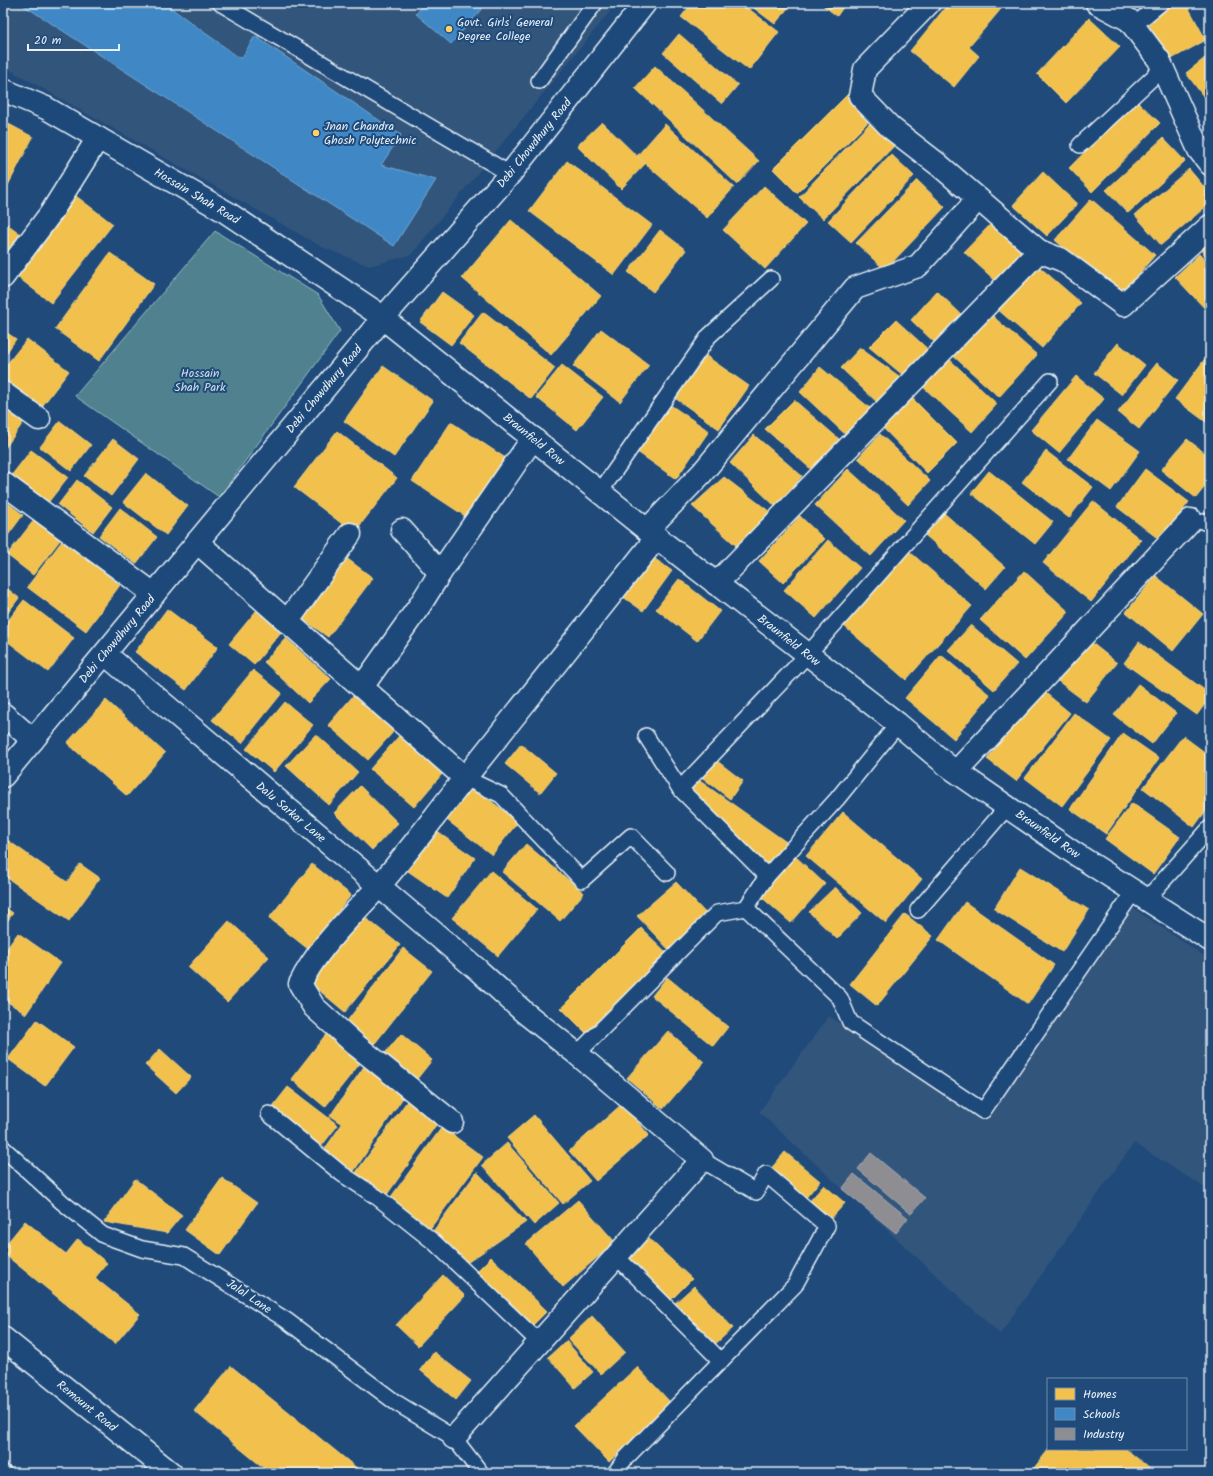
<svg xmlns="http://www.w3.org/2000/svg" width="1213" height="1476" font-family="Kalam,sans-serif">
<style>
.built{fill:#33547c}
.green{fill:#50828e;stroke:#9cbac3}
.homes{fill:#f2c14e;stroke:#efcf81}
.schools{fill:#3f88c5;stroke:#72a8d4}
.industry{fill:#8d8d92;stroke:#a8abb1}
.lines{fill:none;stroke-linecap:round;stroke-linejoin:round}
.service-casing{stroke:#e8f1f8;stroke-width:18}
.minor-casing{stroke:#e8f1f8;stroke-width:25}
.tertiary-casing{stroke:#e8f1f8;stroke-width:25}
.service{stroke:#1f4a7a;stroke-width:15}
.minor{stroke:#1f4a7a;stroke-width:22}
.tertiary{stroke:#1f4a7a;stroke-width:22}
.poi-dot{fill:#ffd166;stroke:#1f4a7a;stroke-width:1.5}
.labels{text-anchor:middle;stroke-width:4;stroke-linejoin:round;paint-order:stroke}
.poi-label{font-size:12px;fill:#e8f1f8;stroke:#1f4a7a;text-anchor:start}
.street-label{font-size:12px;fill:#e8f1f8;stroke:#1f4a7a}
.park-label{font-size:12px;fill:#d1e0e8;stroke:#1f4a7a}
</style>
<rect width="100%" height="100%" fill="#1f4a7a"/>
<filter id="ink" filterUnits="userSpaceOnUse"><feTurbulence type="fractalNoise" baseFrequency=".025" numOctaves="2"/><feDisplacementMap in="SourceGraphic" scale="8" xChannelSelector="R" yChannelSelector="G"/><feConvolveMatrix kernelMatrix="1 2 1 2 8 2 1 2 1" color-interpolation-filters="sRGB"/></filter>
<g filter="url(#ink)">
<g class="built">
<path d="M 3,3 L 617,3 L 411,255 L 369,266 L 322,247 L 3,66 Z"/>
<path d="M 1130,906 L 1210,960 L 1210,1191 L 1134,1143 L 1000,1334 L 759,1112 L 829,1016 L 986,1122 Z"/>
</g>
<path class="green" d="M 215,231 L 318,295 L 340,331 L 219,497 L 75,396 Z"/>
<g class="homes">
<path d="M 692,3 L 741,3 L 779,32 L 749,70 L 681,17 Z"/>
<path d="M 747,3 L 792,3 L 775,24 Z"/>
<path d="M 820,3 L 846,3 L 837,16 Z"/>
<path d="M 949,3 L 1006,3 L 969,47 L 979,56 L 954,87 L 910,51 Z"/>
<path d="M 1138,3 L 1186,3 L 1206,40 L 1168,61 Z"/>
<path d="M 1089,18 L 1120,47 L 1066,103 L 1037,74 Z"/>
<path d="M 679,34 L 738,85 L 722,104 L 663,53 Z"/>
<path d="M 1210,54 L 1210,103 L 1209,104 L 1186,73 Z"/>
<path d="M 655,66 L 759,161 L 737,184 L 635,88 Z"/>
<path d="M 848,94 L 872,118 L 797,193 L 773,169 Z"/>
<path d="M 1136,100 L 1160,123 L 1092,192 L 1069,168 Z"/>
<path d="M 3,121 L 33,137 L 3,195 Z"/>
<path d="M 602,122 L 645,164 L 621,189 L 577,146 Z"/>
<path d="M 871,122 L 895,145 L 823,219 L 799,197 Z"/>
<path d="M 665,124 L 734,187 L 707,218 L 637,156 Z"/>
<path d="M 1163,138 L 1185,161 L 1128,213 L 1106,190 Z"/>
<path d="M 891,154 L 914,176 L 851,242 L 828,221 Z"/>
<path d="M 567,161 L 652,225 L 614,275 L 529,211 Z"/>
<path d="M 1189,169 L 1210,194 L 1210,203 L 1161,245 L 1135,215 Z"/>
<path d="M 1043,172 L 1077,204 L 1047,236 L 1013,205 Z"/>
<path d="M 917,180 L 945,207 L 885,270 L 856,243 Z"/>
<path d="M 764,186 L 806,224 L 765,269 L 723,230 Z"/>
<path d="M 72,193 L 113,224 L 51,303 L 10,271 Z"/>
<path d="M 1091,199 L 1155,255 L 1119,296 L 1055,240 Z"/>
<path d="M 511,220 L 601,296 L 551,355 L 462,278 Z"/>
<path d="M 3,221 L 22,235 L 3,260 Z"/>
<path d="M 990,225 L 1025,255 L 999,284 L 964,252 Z"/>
<path d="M 660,230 L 686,250 L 653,292 L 628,272 Z"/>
<path d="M 1210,242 L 1210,261 L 1201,250 Z"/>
<path d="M 110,253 L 154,284 L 99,361 L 55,329 Z"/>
<path d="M 1199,254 L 1210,266 L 1210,314 L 1175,277 Z"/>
<path d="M 1035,263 L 1081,303 L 1042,348 L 996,308 Z"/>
<path d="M 937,291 L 965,318 L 938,346 L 911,320 Z"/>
<path d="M 442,292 L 474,315 L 451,345 L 420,322 Z"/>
<path d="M 483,312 L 555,368 L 531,399 L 459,343 Z"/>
<path d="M 988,312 L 1037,355 L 999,397 L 951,354 Z"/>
<path d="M 896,320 L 933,354 L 909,380 L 869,347 Z"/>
<path d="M 601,329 L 649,365 L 620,402 L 573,366 Z"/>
<path d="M 3,330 L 16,339 L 3,358 Z"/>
<path d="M 27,339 L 69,371 L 40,409 L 3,380 L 3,369 Z"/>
<path d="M 1118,343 L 1145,365 L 1122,395 L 1094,373 Z"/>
<path d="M 860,348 L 903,379 L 881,406 L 841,368 Z"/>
<path d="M 1210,352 L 1210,425 L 1175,399 Z"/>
<path d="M 702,353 L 749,386 L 719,429 L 672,396 Z"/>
<path d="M 947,357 L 997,404 L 972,432 L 921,385 Z"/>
<path d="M 1157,363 L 1178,380 L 1139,429 L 1118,412 Z"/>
<path d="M 562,365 L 603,397 L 577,430 L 536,397 Z"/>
<path d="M 383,366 L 433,401 L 394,457 L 344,421 Z"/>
<path d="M 820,367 L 870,408 L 847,436 L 800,392 Z"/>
<path d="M 1076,376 L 1104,399 L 1059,453 L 1031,430 Z"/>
<path d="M 909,395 L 957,443 L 927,473 L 879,424 Z"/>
<path d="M 794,400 L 839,439 L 812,470 L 765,429 Z"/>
<path d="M 666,402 L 709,431 L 676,479 L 633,449 Z"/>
<path d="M 3,404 L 25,420 L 3,451 Z"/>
<path d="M 1097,420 L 1140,451 L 1111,491 L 1068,459 Z"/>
<path d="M 60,421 L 91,445 L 71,471 L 40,447 Z"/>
<path d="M 451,422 L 510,461 L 471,520 L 412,481 Z"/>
<path d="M 337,431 L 397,478 L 354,533 L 294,487 Z"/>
<path d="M 880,434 L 930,481 L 908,505 L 858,458 Z"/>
<path d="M 754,435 L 802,476 L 776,507 L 730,463 Z"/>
<path d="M 113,439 L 139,459 L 111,496 L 84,476 Z"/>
<path d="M 1187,439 L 1210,457 L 1210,480 L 1196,498 L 1161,470 Z"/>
<path d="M 31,450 L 68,477 L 47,504 L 11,476 Z"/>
<path d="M 1046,451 L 1093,487 L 1069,518 L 1022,482 Z"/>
<path d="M 848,469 L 904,520 L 871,556 L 815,505 Z"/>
<path d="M 1145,469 L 1189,502 L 1160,540 L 1117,507 Z"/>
<path d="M 989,471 L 1053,522 L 1035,544 L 971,493 Z"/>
<path d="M 146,473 L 188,506 L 166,535 L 123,502 Z"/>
<path d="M 724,477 L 774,515 L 742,551 L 692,506 Z"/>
<path d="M 77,480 L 112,507 L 93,532 L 58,505 Z"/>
<path d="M 3,499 L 23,515 L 3,542 Z"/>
<path d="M 1093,501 L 1141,540 L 1091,602 L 1043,563 Z"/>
<path d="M 120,508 L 157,537 L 136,564 L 99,536 Z"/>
<path d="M 944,513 L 1005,567 L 986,589 L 925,535 Z"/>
<path d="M 800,516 L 824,539 L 783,583 L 759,561 Z"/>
<path d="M 34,520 L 60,540 L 33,575 L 7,555 Z"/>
<path d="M 828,540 L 860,568 L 816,618 L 784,590 Z"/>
<path d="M 62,541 L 120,585 L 86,631 L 27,587 Z"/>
<path d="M 910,552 L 972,606 L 906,680 L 844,626 Z"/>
<path d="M 341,554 L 373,578 L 328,637 L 296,614 Z"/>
<path d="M 648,554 L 672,571 L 643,611 L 619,594 Z"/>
<path d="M 1024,571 L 1069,612 L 1025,660 L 980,620 Z"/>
<path d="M 1156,576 L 1203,614 L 1173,651 L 1126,612 Z"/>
<path d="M 679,579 L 720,611 L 697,641 L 656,609 Z"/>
<path d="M 3,585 L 19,598 L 3,619 Z"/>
<path d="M 24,600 L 74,638 L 48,672 L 3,638 L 3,627 Z"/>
<path d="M 167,609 L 218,647 L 186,690 L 135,652 Z"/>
<path d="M 256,611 L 281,632 L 254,665 L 229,644 Z"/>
<path d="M 971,625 L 1017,664 L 994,690 L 948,650 Z"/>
<path d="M 286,638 L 331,679 L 308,703 L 264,662 Z"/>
<path d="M 1087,639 L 1117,663 L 1086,702 L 1055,679 Z"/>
<path d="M 1139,642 L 1210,694 L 1210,697 L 1197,715 L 1124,663 Z"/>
<path d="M 941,655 L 990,695 L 954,739 L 905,698 Z"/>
<path d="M 253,670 L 282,693 L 242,743 L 212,720 Z"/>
<path d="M 1138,684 L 1176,713 L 1152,744 L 1114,715 Z"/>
<path d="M 1042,690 L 1070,713 L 1016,781 L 987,759 Z"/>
<path d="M 353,696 L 394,731 L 368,760 L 328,725 Z"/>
<path d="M 106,700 L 165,753 L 127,796 L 67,743 Z"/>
<path d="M 285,702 L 313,725 L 274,772 L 246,749 Z"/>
<path d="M 1074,713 L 1111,740 L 1062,806 L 1025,778 Z"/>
<path d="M 1123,733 L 1159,758 L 1106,834 L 1070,809 Z"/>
<path d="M 316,734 L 358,772 L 329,805 L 286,766 Z"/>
<path d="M 399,736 L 442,774 L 414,807 L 370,769 Z"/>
<path d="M 1183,736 L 1210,756 L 1210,805 L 1194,827 L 1143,788 Z"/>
<path d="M 521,744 L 556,773 L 540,793 L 505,764 Z"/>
<path d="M 712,757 L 743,781 L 730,799 L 699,775 Z"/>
<path d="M 697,779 L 789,844 L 766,868 L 687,793 Z"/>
<path d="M 469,784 L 518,822 L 492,855 L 443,817 Z"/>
<path d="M 360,786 L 398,823 L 372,850 L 334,813 Z"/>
<path d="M 1132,803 L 1180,837 L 1153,874 L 1105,839 Z"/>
<path d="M 843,812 L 922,879 L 886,923 L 806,856 Z"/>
<path d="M 433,829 L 475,858 L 447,898 L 405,869 Z"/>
<path d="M 3,837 L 67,882 L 80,864 L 100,878 L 69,921 L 3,875 Z"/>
<path d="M 526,844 L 584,893 L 560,921 L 502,872 Z"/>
<path d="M 794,855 L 825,884 L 791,923 L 758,894 Z"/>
<path d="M 312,864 L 351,895 L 308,949 L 269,918 Z"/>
<path d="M 1020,867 L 1089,910 L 1062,952 L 994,909 Z"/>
<path d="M 491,871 L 537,909 L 498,956 L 452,918 Z"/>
<path d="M 676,882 L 711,919 L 673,954 L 637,916 Z"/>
<path d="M 835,887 L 862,913 L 837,939 L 809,912 Z"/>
<path d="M 965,902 L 1054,965 L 1028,1004 L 938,940 Z"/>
<path d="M 3,906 L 13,913 L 3,927 Z"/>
<path d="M 905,914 L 933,936 L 877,1006 L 850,984 Z"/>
<path d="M 362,915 L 400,945 L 345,1012 L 308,981 Z"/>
<path d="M 229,921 L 269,957 L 227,1002 L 188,967 Z"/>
<path d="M 641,928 L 670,956 L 590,1037 L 561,1008 Z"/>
<path d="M 18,933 L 61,963 L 26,1014 L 3,999 L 3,954 Z"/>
<path d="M 403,948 L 432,971 L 372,1047 L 344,1025 Z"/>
<path d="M 667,977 L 728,1027 L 713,1046 L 652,996 Z"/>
<path d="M 37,1020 L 74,1047 L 45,1086 L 8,1059 Z"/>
<path d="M 668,1031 L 704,1062 L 663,1109 L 627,1078 Z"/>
<path d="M 327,1033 L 362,1061 L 325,1107 L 291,1079 Z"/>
<path d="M 401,1034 L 432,1060 L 413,1084 L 381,1058 Z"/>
<path d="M 160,1049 L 191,1077 L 176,1093 L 145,1065 Z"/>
<path d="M 365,1065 L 406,1093 L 354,1171 L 324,1150 L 342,1124 L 330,1116 Z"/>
<path d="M 288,1087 L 338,1125 L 320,1148 L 270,1110 Z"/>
<path d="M 410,1097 L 441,1118 L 386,1196 L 355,1174 Z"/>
<path d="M 622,1104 L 649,1135 L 596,1181 L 569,1151 Z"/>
<path d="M 534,1115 L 590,1181 L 563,1204 L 507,1138 Z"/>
<path d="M 442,1127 L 483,1157 L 429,1230 L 388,1201 Z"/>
<path d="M 507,1143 L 559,1203 L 534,1225 L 482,1165 Z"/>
<path d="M 785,1152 L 820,1181 L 804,1200 L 769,1171 Z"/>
<path d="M 477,1172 L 526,1222 L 461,1267 L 431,1234 Z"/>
<path d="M 222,1178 L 257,1203 L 220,1255 L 185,1230 Z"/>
<path d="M 135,1179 L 182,1215 L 167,1233 L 104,1222 Z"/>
<path d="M 824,1185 L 845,1203 L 828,1222 L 807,1204 Z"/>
<path d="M 578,1200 L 615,1242 L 563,1287 L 526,1244 Z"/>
<path d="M 25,1221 L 66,1254 L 78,1239 L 107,1263 L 95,1278 L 140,1314 L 115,1344 L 3,1253 L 3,1248 Z"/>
<path d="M 645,1235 L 692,1279 L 670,1301 L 624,1257 Z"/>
<path d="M 491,1257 L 547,1311 L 530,1328 L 474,1274 Z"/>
<path d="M 443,1275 L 465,1296 L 418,1346 L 396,1325 Z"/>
<path d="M 694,1286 L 733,1328 L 712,1347 L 673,1305 Z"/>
<path d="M 592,1316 L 625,1352 L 601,1374 L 568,1339 Z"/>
<path d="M 566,1341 L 593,1372 L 575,1388 L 548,1357 Z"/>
<path d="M 434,1352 L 471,1381 L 456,1400 L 420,1370 Z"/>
<path d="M 231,1366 L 363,1473 L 270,1473 L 194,1411 Z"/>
<path d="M 637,1367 L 671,1403 L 609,1462 L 574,1426 Z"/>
<path d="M 1049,1449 L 1126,1449 L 1155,1473 L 1030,1473 Z"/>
</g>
<g class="schools">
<path d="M 20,3 L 164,3 L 241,59 L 255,36 L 401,135 L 381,165 L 436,180 L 394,246 Z"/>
<path d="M 425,3 L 487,3 L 451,44 L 416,14 Z"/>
</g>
<g class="industry">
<path d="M 871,1153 L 925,1198 L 911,1214 L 858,1169 Z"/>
<path d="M 854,1174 L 908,1218 L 896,1233 L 842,1189 Z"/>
</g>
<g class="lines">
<g class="service-casing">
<g id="service">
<path d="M 220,3 L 510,174"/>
<path d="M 1133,26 L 1161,3"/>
<path d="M 539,81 L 595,3"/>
<path d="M 1080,145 L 1163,68"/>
<path d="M 600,492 L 709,336 L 771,279"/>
<path d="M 1204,522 L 1210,521"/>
<path d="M 646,736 L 680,789 L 767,876"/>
<path d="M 465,778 L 501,795 L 582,880 L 631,836 L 667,873"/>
<path d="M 680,789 L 808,654 L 1050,381"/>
<path d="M 1146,900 L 1210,828"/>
<path d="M 746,908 L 840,998 L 850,1022 L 983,1111 L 1134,891"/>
<path d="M 918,910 L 1008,806"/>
<path d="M 577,1054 L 717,913 L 746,908 L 767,876 L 837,799 L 898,724"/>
<path d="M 269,1114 L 342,1174 L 377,1197 L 435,1243 L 539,1342"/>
<path d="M 3,1148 L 62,1202 L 103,1235 L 142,1249 L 184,1256 L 286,1320 L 395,1402 L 454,1438 L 481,1473"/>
<path d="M 616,1256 L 721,1361"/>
<path d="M 3,1472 L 4,1473"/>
<path d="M 615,1473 L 625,1459 L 795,1285 L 827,1226 L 766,1174 L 756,1192 L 702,1160"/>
</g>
</g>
<g class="minor-casing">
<g id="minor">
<path d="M 929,3 L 865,69 L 860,96 L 891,128 L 939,165 L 1039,251 L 1062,260 L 1123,305 L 1210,226"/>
<path d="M 1097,3 L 1129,20 L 1159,60 L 1199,150 L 1210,164"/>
<path d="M 3,90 L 46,108 L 226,212 L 374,311 L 647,530 L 898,724 L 948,766 L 1074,853 L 1210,940"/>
<path d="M 3,277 L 51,213 L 98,138"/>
<path d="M 3,393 L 39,419"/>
<path d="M 3,483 L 154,594"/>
<path d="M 402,530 L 440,573"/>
<path d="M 647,530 L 702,473 L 855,288 L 918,266 L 978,199"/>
<path d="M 197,542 L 465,778 C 436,814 409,852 378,887 C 350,918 318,947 300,984 L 314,1007 L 356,1045 L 452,1122"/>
<path d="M 716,584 L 1039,251"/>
<path d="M 287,622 L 350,534"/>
<path d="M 105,654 L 478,970 L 524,1012 L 577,1054 L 702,1160 L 454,1438"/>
<path d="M 362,687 L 420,605 L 440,573 L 533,438"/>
<path d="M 3,714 L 33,740"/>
<path d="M 957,771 L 1191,520"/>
<path d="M 3,776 L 383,318 L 510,174 L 645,3"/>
<path d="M 465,778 L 657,537"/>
</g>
</g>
<g class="tertiary-casing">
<path id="tertiary" d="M 3,1338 L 171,1473"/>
</g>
<use href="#service" class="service"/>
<use href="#minor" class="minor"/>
<use href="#tertiary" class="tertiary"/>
</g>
</g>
<g class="poi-dot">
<circle cx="449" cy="29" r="4"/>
<circle cx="316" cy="133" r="4"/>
</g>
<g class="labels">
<g class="poi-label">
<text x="457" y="26">Govt. Girls' General<tspan x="457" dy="14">Degree College</tspan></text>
<text x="324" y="130">Jnan Chandra<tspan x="324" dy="14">Ghosh Polytechnic</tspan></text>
</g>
<g class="street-label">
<text transform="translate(534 143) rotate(-51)" y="4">Debi Chowdhury Road</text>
<text transform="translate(197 196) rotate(31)" y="4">Hossain Shah Road</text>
<text transform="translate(324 389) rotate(-50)" y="4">Debi Chowdhury Road</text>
<text transform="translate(534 439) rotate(39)" y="4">Braunfield Row</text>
<text transform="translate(117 639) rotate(-50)" y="4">Debi Chowdhury Road</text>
<text transform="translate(789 640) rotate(38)" y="4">Braunfield Row</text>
<text transform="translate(291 812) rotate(40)" y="4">Dalu Sarkar Lane</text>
<text transform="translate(1048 834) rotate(35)" y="4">Braunfield Row</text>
<text transform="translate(249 1296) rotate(34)" y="4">Jalal Lane</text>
<text transform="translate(87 1406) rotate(39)" y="4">Remount Road</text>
</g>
<g class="park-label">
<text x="200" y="377">Hossain<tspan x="200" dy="14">Shah Park</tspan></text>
</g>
</g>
<rect width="1213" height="1476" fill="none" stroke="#1f4a7a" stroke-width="16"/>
<rect x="8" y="8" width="1197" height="1460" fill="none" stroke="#e8f1f8" stroke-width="1.5" filter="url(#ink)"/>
<rect x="1047" y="1378" width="140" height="72" fill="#1f4a7a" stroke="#6f8dac"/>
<rect x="1055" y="1388" width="20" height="12" fill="#f2c14e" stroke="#6f8dac"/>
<text x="1083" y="1398" font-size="12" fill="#e8f1f8">Homes</text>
<rect x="1055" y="1408" width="20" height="12" fill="#3f88c5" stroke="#6f8dac"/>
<text x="1083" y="1418" font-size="12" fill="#e8f1f8">Schools</text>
<rect x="1055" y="1428" width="20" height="12" fill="#8d8d92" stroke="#6f8dac"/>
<text x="1083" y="1438" font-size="12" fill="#e8f1f8">Industry</text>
<path d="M28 44v6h91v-6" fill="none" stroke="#e8f1f8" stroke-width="2"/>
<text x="34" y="44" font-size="12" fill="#e8f1f8" stroke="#1f4a7a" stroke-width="3" paint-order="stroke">20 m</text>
</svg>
